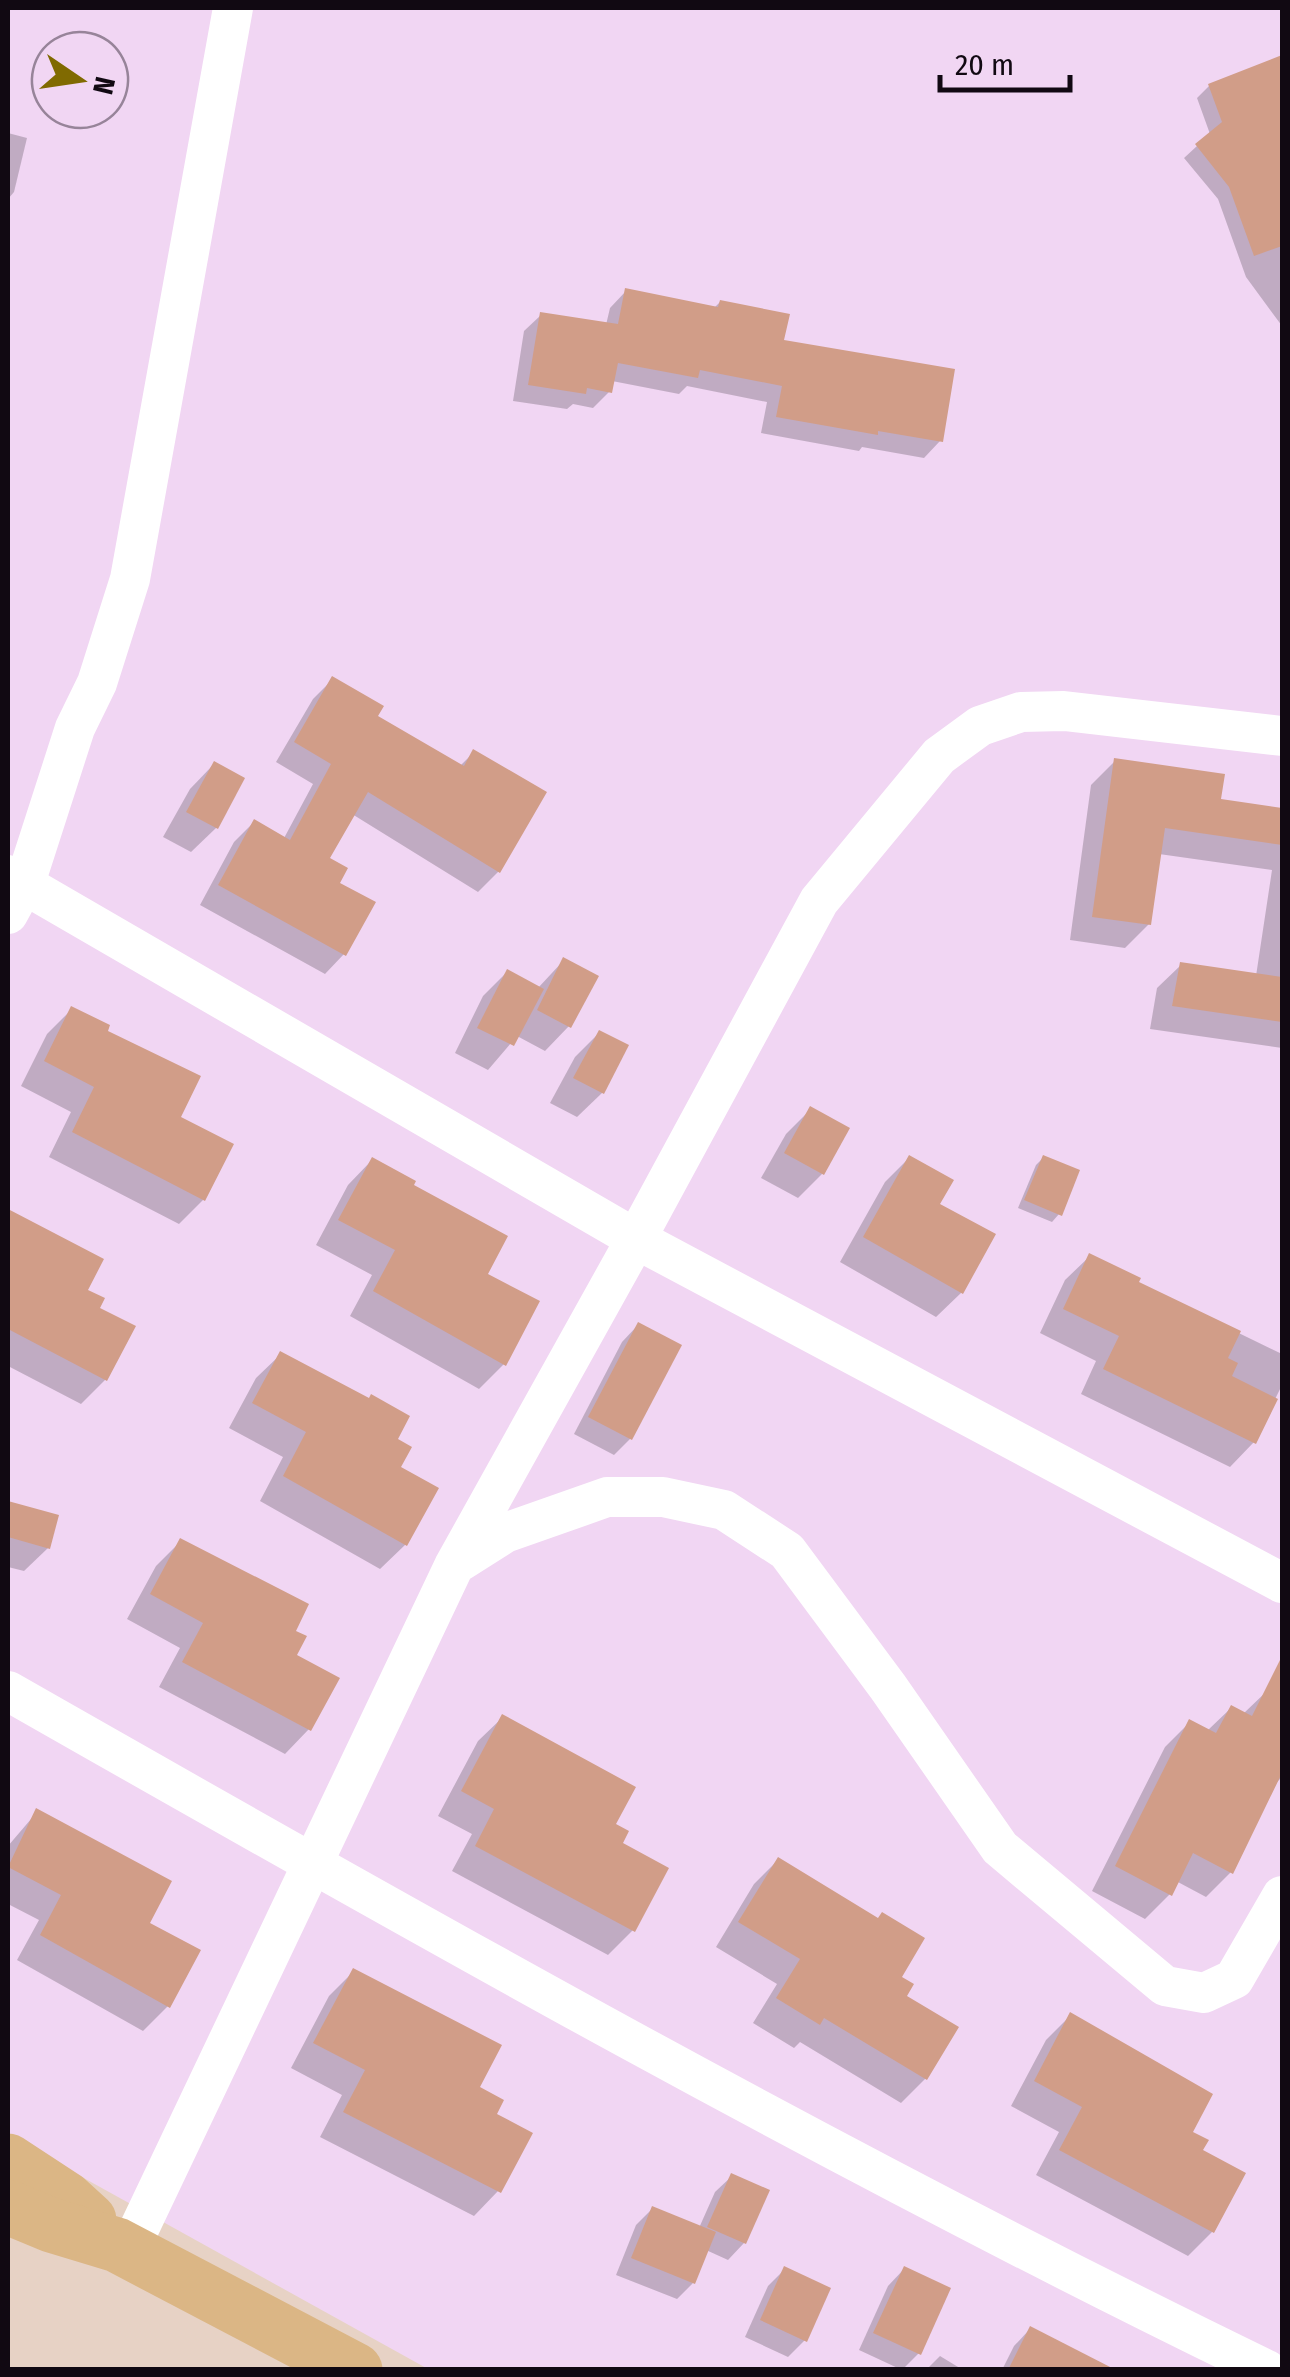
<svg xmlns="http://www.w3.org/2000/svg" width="1290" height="2377" font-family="'Fira Sans Condensed',sans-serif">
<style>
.commercial{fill:#e7d2c5}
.shadow{fill:#0003}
.building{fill:#d19d88}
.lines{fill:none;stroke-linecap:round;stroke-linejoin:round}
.street{stroke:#fff;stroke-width:40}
.primary{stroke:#dbb685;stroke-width:55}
</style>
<rect width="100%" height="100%" fill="#f1d6f3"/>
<path class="commercial" d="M 8,2136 L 428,2369 L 8,2369 Z"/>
<g class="shadow">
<path d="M 1282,60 L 1282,326 L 1246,277 L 1218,199 L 1184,158 L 1210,134 L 1197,98 L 1209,86 Z"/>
<path d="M 8,133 L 27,138 L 14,192 L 8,199 Z"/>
<path d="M 626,291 L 714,308 L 720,302 L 940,441 L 924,458 L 862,447 L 859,451 L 761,433 L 767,402 L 687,386 L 679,394 L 612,381 L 610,391 L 593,408 L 573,404 L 567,409 L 513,401 L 524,331 L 541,315 L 606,325 L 610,308 Z"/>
<path d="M 333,679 L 375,717 L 460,766 L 474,752 L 544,793 L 498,872 L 478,892 L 352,814 L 327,859 L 337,884 L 344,954 L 325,974 L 200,905 L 234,842 L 254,822 L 283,840 L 313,784 L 276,762 L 313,699 Z"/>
<path d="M 1115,761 L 1218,801 L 1282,810 L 1282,1048 L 1150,1029 L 1157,988 L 1181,965 L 1256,976 L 1272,870 L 1159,854 L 1149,924 L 1125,948 L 1070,940 L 1091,785 Z"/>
<path d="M 214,764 L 242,779 L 216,828 L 191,852 L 163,837 L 190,789 Z"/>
<path d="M 564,960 L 569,1026 L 545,1051 L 517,1036 L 488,1070 L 455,1053 L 483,996 L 507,972 L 538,988 Z"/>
<path d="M 72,1009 L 104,1032 L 177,1118 L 203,1200 L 179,1224 L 49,1157 L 71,1112 L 21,1086 L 47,1034 Z"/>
<path d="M 599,1033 L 626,1046 L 602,1093 L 577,1117 L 550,1103 L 575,1057 Z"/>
<path d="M 811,1109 L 822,1174 L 798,1198 L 761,1178 L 786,1134 Z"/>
<path d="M 909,1158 L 937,1205 L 992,1235 L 961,1293 L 936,1317 L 840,1262 L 885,1182 Z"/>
<path d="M 1043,1158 L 1059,1214 L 1052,1222 L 1018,1208 L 1036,1165 Z"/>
<path d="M 372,1160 L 411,1186 L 485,1275 L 504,1364 L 479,1389 L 350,1316 L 372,1275 L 316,1245 L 348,1185 Z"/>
<path d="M 8,1211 L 100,1260 L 84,1291 L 97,1309 L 105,1380 L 81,1404 L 8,1366 Z"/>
<path d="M 1090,1256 L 1136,1283 L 1282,1354 L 1282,1385 L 1254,1442 L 1230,1467 L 1081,1394 L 1096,1361 L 1040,1333 L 1065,1280 Z"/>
<path d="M 638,1325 L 630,1439 L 614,1455 L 574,1434 L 622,1342 Z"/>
<path d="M 281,1354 L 394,1440 L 405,1545 L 380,1569 L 260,1501 L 283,1457 L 229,1428 L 256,1378 Z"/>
<path d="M 8,1504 L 56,1517 L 48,1548 L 24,1571 L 8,1567 Z"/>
<path d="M 180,1542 L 292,1632 L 309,1729 L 285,1754 L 159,1687 L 180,1648 L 127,1619 L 156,1566 Z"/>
<path d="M 1268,1690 L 1282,1697 L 1282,1777 L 1273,1786 L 1231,1872 L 1206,1897 L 1176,1881 L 1170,1894 L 1145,1919 L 1092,1891 L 1165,1747 L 1190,1722 L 1207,1731 L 1231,1708 L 1243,1714 Z"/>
<path d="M 503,1717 L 612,1825 L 620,1844 L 633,1930 L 608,1955 L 452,1871 L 472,1834 L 438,1816 L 478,1741 Z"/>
<path d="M 37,1812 L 146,1924 L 168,2006 L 143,2031 L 17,1960 L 39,1920 L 8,1904 L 8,1846 Z"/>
<path d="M 778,1860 L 877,1920 L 899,1978 L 926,2078 L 901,2103 L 800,2042 L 794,2048 L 753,2023 L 777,1984 L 716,1947 L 754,1884 Z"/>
<path d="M 354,1971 L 477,2088 L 494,2115 L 498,2191 L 474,2216 L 320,2137 L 342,2095 L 291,2068 L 329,1996 Z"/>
<path d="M 1070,2016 L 1189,2133 L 1212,2232 L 1188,2256 L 1036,2175 L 1059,2132 L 1011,2106 L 1046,2040 Z"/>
<path d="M 732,2176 L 744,2243 L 728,2260 L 706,2250 L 693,2283 L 677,2299 L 616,2275 L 636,2225 L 652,2209 L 699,2228 L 715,2192 Z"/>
<path d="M 785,2269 L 805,2340 L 788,2357 L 745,2337 L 768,2286 Z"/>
<path d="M 904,2269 L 919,2353 L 902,2370 L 859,2350 L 888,2286 Z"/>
<path d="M 1030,2329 L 1056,2370 L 1002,2370 L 1014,2346 Z"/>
<path d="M 940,2356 L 963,2370 L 926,2370 Z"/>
</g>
<g class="building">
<path d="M 1282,55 L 1282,246 L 1254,256 L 1229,187 L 1195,144 L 1222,122 L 1208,84 Z"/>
<path d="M 625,288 L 718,307 L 720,300 L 790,314 L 784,340 L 955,369 L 943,442 L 878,431 L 878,435 L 776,417 L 782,386 L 700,370 L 698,378 L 618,363 L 612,393 L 587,388 L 586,394 L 528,385 L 540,312 L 618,324 Z"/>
<path d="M 332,676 L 384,706 L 378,716 L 464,766 L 473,749 L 547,792 L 500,873 L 368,792 L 330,858 L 348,868 L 340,883 L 376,902 L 346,956 L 218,885 L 254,819 L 290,840 L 331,764 L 294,742 Z"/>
<path d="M 1114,758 L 1225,774 L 1221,799 L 1282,808 L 1282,845 L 1165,828 L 1151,925 L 1092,917 Z"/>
<path d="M 214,761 L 245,778 L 218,829 L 186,812 Z"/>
<path d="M 563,957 L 599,976 L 571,1028 L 537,1010 Z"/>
<path d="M 1180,962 L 1282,977 L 1282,1022 L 1172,1006 Z"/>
<path d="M 507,969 L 544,989 L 514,1046 L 477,1028 Z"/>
<path d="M 71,1006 L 110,1025 L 108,1031 L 201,1076 L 181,1117 L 234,1144 L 205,1201 L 72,1132 L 94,1087 L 44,1061 Z"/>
<path d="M 599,1030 L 629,1045 L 604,1094 L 573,1078 Z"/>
<path d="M 810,1106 L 850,1128 L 824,1175 L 784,1153 Z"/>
<path d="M 909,1155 L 954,1180 L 940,1204 L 996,1234 L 963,1294 L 863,1237 Z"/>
<path d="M 1043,1155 L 1080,1170 L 1062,1216 L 1024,1200 Z"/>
<path d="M 372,1157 L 416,1181 L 414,1185 L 508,1236 L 488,1274 L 540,1301 L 506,1366 L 373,1291 L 395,1250 L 338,1220 Z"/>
<path d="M 8,1209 L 104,1259 L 88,1290 L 105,1298 L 100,1308 L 136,1326 L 107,1381 L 8,1329 Z"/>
<path d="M 1089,1253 L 1141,1278 L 1139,1282 L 1241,1331 L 1228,1358 L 1238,1363 L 1232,1376 L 1278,1399 L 1256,1444 L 1103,1369 L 1119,1336 L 1063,1309 Z"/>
<path d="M 638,1322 L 682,1345 L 632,1440 L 588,1417 Z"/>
<path d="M 280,1351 L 369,1398 L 371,1394 L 410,1416 L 398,1439 L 412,1447 L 401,1467 L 439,1488 L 407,1546 L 283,1476 L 306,1432 L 252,1403 Z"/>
<path d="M 8,1501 L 59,1515 L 50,1549 L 8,1537 Z"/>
<path d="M 180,1538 L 309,1604 L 296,1631 L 307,1636 L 297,1655 L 340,1678 L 311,1731 L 182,1662 L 203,1623 L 150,1594 Z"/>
<path d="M 1282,1656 L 1282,1773 L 1233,1874 L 1193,1853 L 1172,1896 L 1115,1866 L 1189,1719 L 1216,1733 L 1231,1705 L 1252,1716 Z"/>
<path d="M 502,1714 L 636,1787 L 616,1824 L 629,1831 L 623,1843 L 669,1868 L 635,1932 L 475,1846 L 494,1809 L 461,1791 Z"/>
<path d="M 36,1808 L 172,1881 L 150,1923 L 201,1950 L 170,2008 L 40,1935 L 61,1895 L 8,1867 Z"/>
<path d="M 778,1857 L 878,1918 L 882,1912 L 925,1938 L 902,1977 L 914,1984 L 907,1996 L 959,2027 L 927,2080 L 824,2018 L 820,2025 L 776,1998 L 800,1959 L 738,1922 Z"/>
<path d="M 353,1968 L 502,2045 L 480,2087 L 504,2100 L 497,2114 L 533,2133 L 501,2193 L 343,2112 L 365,2070 L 313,2043 Z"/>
<path d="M 1070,2012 L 1213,2094 L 1193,2132 L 1209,2140 L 1203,2150 L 1246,2173 L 1214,2233 L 1059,2150 L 1082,2107 L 1034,2081 Z"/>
<path d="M 731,2173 L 770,2190 L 746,2244 L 707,2227 Z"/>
<path d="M 652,2206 L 716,2232 L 695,2284 L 631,2258 Z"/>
<path d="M 784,2266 L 831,2288 L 807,2342 L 760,2320 Z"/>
<path d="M 904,2266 L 951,2288 L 921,2355 L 873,2333 Z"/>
<path d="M 1030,2326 L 1116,2370 L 1008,2370 Z"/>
</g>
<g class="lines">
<g class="street">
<path d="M 1282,736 L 1064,711 L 1021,712 L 980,726 L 939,756 L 819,901 L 636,1239 L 1282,1583"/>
<path d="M 8,875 L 636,1239 L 454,1566 L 128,2252"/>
<path d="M 8,914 L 25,883 L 75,728 L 97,683 L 130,579 L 233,8"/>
<path d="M 461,1561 L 505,1533 L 607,1497 L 663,1497 L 724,1510 L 787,1551 L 888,1687 L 1000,1848 L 1165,1986 L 1204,1993 L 1234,1979 L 1282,1896"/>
<path d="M 8,1691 C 422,1927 838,2162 1267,2370"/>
</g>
<g class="primary">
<path d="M 8,2161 L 66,2199 L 89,2220"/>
<path d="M 8,2207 L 51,2225 L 117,2245 L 355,2370"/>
</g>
</g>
<rect width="1290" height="2377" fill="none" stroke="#110912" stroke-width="20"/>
<g transform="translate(80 80) rotate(103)"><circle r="48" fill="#f1d6f3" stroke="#978499" stroke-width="2.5"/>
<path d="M0-8L18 38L0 25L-18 38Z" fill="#806a01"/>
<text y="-15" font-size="28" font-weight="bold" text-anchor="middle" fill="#110912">N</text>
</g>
<path d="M940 75v15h130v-15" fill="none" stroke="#110912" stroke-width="5"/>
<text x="955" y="75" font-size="30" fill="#110912" stroke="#f1d6f3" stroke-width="8" paint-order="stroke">20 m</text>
</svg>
